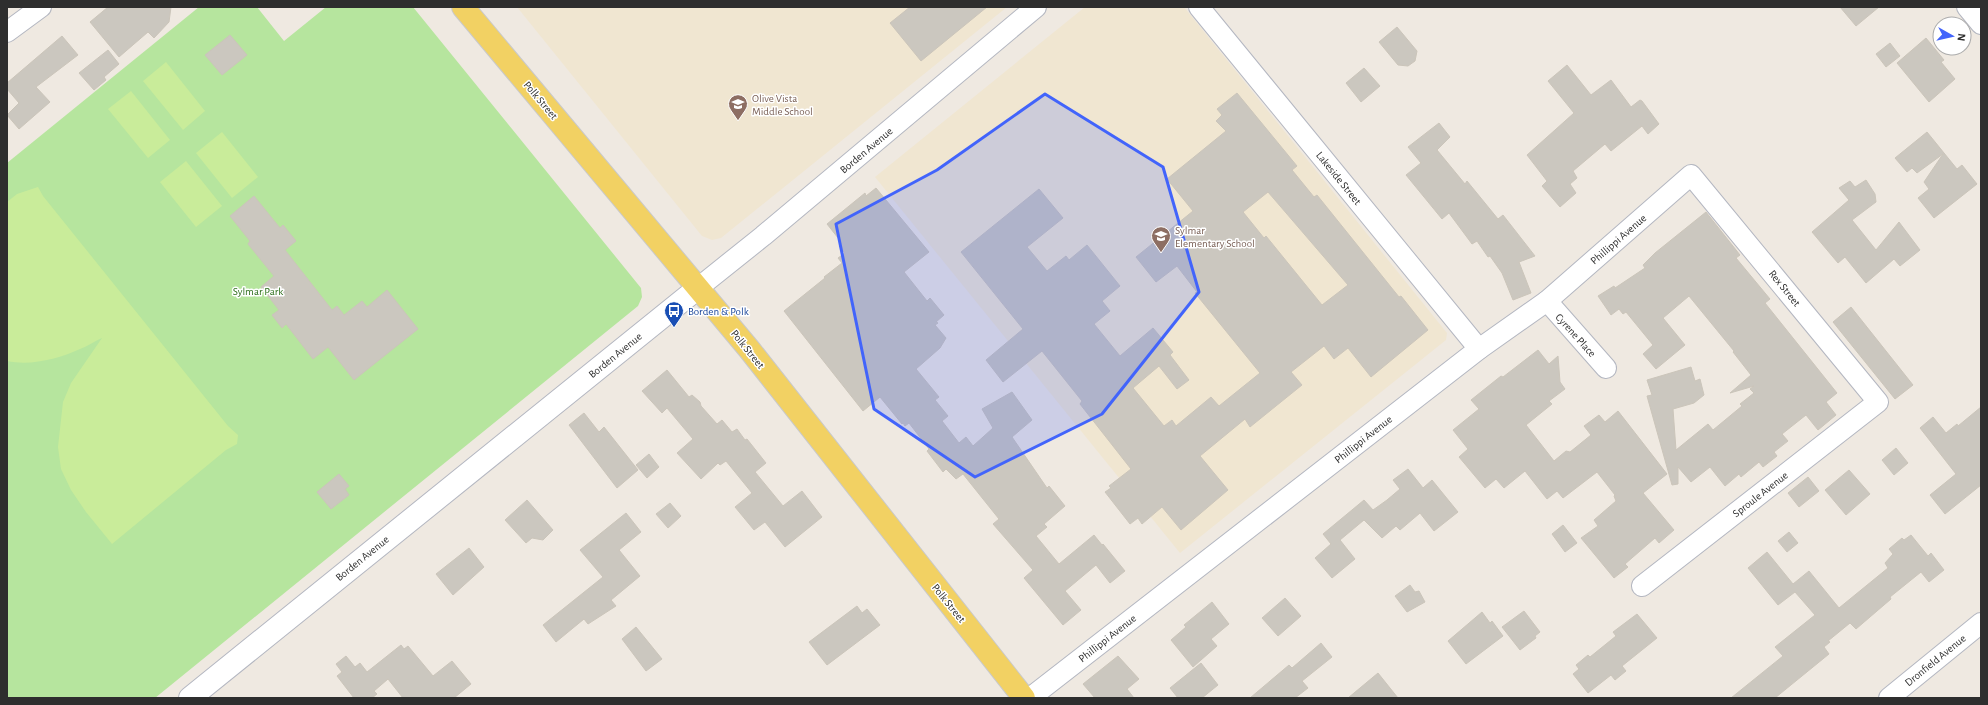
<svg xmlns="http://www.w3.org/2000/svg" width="1988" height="705" font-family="'Alegreya Sans',sans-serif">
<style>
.education{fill:#f0e6d1}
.green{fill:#b6e59e}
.pitch{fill:#c9ec9a}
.building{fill:#cbc7bf;stroke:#cbc5ba;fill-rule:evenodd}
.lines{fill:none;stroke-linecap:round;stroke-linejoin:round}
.street-casing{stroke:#b4b7c1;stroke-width:22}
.secondary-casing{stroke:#b4b7c1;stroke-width:24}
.primary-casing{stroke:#c9c9c9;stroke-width:24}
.street{stroke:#fff;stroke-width:20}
.secondary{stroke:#fff;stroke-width:22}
.primary{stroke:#f2d163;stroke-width:22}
.marked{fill:#4264fb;fill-opacity:0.2;stroke:#4264fb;stroke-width:3;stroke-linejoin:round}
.labels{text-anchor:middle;stroke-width:3;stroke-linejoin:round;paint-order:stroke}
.education-label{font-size:11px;fill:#785e54;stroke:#fff;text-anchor:start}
.street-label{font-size:11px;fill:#2e2e2e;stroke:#fff}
.park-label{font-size:11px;fill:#2c6e1b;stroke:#fff}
.transit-label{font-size:11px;fill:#164399;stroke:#fff;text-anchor:start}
</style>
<rect width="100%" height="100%" fill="#efe9e1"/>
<g class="education">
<path d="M 517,7 L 1007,7 L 721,238 L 712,240 L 702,236 Z"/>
<path d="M 1085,7 L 1184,7 L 1447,333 L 1446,340 L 1180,553 L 875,177 Z"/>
</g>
<path class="green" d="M 199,7 L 257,7 L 284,41 L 326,7 L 413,7 L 641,288 L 642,297 L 638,306 L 155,698 L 7,698 L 7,163 Z"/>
<g class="pitch">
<path d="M 166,62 L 205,111 L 183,130 L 143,81 Z"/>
<path d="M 131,91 L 170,140 L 148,158 L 108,109 Z"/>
<path d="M 222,132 L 258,177 L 232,198 L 196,153 Z"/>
<path d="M 186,161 L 222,206 L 196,227 L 160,182 Z"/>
<path d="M 38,187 L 43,196 L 228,426 L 238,435 L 237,444 L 226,450 L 112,544 L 86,512 L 71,490 L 61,469 L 58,447 L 63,402 L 71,383 L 102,338 C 95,341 88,346 80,349 C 58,359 31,366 7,361 L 7,202 L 17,194 Z"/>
</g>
<g class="building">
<path d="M 108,7 L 171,7 L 169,22 L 154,38 L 148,32 L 119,57 L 90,22 Z"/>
<path d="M 910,7 L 987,7 L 921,61 L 890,23 Z"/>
<path d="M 1840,7 L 1879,7 L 1856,26 Z"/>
<path d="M 1397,27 L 1417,51 L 1415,61 L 1408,66 L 1398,65 L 1379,42 Z"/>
<path d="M 230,35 L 247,55 L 222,75 L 205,55 Z"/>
<path d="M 62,36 L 78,55 L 36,87 L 50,102 L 19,129 L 7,115 L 19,103 L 7,89 L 7,83 Z"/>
<path d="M 1926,38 L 1944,60 L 1941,62 L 1955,79 L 1929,102 L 1897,63 Z"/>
<path d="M 1890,43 L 1900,56 L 1886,67 L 1876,54 Z"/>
<path d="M 108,50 L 119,64 L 104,77 L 106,80 L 94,90 L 79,73 Z"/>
<path d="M 1567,65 L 1591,95 L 1611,80 L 1631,107 L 1640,100 L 1642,101 L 1659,124 L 1648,134 L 1642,126 L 1611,151 L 1605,144 L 1573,171 L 1577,178 L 1570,184 L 1576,193 L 1560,207 L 1542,186 L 1547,181 L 1527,155 L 1574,113 L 1548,81 Z"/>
<path d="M 1364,68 L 1380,86 L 1361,102 L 1346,83 Z"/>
<path d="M 1237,93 L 1297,166 L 1292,170 L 1314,197 L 1317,195 L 1399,297 L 1401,296 L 1428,330 L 1371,377 L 1348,348 L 1334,359 L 1324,346 L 1291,372 L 1302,385 L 1250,427 L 1245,419 L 1200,456 L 1228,490 L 1181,530 L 1162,507 L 1142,524 L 1138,518 L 1130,524 L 1105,492 L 1111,488 L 1109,486 L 1131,469 L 1080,404 L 1082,401 L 1042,351 L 1003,382 L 986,360 L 1023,329 L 961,252 L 1039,189 L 1063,218 L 1027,247 L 1047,271 L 1066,256 L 1069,260 L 1087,245 L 1120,286 L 1102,301 L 1110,311 L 1094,324 L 1120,356 L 1153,328 L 1173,352 L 1170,355 L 1189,380 L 1177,389 L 1159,366 L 1133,388 L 1164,426 L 1172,420 L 1176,426 L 1211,397 L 1219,406 L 1260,373 L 1195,293 L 1197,292 L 1177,266 L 1156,282 L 1136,257 L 1193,211 L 1167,179 L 1226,131 L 1216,121 L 1222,115 L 1217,109 ZM 1268,192 L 1348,285 L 1322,305 L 1266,236 L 1264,238 L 1243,212 Z"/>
<path d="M 1439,123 L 1450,137 L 1437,150 L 1465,184 L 1467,181 L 1498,219 L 1503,215 L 1535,256 L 1519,262 L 1531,293 L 1513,300 L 1502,273 L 1490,256 L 1488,257 L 1477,241 L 1472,244 L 1449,213 L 1442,219 L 1406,175 L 1421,163 L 1408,147 Z"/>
<path d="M 1927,132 L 1957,169 L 1962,165 L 1977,184 L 1934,218 L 1918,198 L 1929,189 L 1924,182 L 1943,154 L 1917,173 L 1912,168 L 1907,172 L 1895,158 Z"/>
<path d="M 1866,180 L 1875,194 L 1876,202 L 1852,220 L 1876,250 L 1899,222 L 1920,250 L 1900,266 L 1894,259 L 1866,283 L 1845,257 L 1838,263 L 1812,232 L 1849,200 L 1839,188 L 1850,181 L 1855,187 Z"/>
<path d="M 876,188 L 929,252 L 904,272 L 927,301 L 930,298 L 944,315 L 936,322 L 938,323 L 935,325 L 946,338 L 940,348 L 916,369 L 939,397 L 935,400 L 948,416 L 942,421 L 959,443 L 966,437 L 973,446 L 993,428 L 982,409 L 1012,392 L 1032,420 L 1012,437 L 1047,488 L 1049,486 L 1065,506 L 1044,524 L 1047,527 L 1036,536 L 1059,564 L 1094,535 L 1102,545 L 1103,544 L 1125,571 L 1110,583 L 1096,565 L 1065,591 L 1081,610 L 1063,625 L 1024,578 L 1033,570 L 993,524 L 999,519 L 963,474 L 956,479 L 946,469 L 943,472 L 927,451 L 929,449 L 909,423 L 905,426 L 903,423 L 902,424 L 880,397 L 863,411 L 784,311 L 825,278 L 824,277 L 842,263 L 838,258 L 845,253 L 839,246 L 842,243 L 827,224 L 865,193 L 866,196 Z"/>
<path d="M 254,196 L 280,228 L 283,225 L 296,241 L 285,250 L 332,310 L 337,306 L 344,315 L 362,301 L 367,307 L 387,290 L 418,329 L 354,380 L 328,347 L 313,359 L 286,324 L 282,328 L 272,315 L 279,310 L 261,287 L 274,276 L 248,244 L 250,241 L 230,216 Z"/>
<path d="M 1706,212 L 1740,255 L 1736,258 L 1770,299 L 1765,303 L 1837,393 L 1826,402 L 1836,415 L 1818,430 L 1806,415 L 1782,434 L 1788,441 L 1774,452 L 1777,456 L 1763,467 L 1759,462 L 1741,477 L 1739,474 L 1725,486 L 1710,467 L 1691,482 L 1678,467 L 1678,484 L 1672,485 L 1647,396 L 1652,395 L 1647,380 L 1691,367 L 1695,381 L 1700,379 L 1704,395 L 1694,403 L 1673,409 L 1676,450 L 1708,424 L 1713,430 L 1742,406 L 1740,404 L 1754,393 L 1750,389 L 1754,386 L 1730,393 L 1751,375 L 1733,352 L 1734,351 L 1689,296 L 1663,318 L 1685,345 L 1656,369 L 1643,354 L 1653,345 L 1626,312 L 1623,314 L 1619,309 L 1611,315 L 1598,296 L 1614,286 L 1615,288 L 1645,268 L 1643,265 L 1655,253 Z"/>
<path d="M 1851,307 L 1913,385 L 1895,399 L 1833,322 Z"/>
<path d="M 1538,350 L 1549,364 L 1558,356 L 1560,382 L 1565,389 L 1549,401 L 1552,404 L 1526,425 L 1554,461 L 1566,451 L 1570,452 L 1591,435 L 1584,426 L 1599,415 L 1605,422 L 1618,411 L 1667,474 L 1643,493 L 1674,530 L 1659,543 L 1655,538 L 1625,564 L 1628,567 L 1614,578 L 1581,538 L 1598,526 L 1594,520 L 1616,501 L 1614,496 L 1615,495 L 1597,472 L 1563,498 L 1557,491 L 1547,499 L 1525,471 L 1504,488 L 1496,479 L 1485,488 L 1459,457 L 1468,449 L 1453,430 L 1479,409 L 1471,400 L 1501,376 L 1503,377 Z"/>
<path d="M 667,370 L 689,397 L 692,395 L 700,402 L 701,406 L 717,424 L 722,420 L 732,432 L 737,429 L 745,440 L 747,439 L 766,463 L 755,472 L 783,506 L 802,491 L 822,517 L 785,547 L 765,522 L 754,530 L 735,507 L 752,493 L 726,461 L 720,465 L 718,463 L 701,479 L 677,453 L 693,439 L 667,408 L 662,413 L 642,391 Z"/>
<path d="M 1981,407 L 1981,485 L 1945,514 L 1930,495 L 1956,474 L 1920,428 L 1933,417 L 1946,433 L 1957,424 L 1958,426 Z"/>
<path d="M 584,413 L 599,432 L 604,427 L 638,470 L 617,488 L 569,425 Z"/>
<path d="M 1896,448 L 1908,463 L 1894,475 L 1882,460 Z"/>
<path d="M 649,454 L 659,467 L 647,478 L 636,465 Z"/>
<path d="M 1408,469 L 1423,488 L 1432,480 L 1458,512 L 1434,531 L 1420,513 L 1400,530 L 1396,526 L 1382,538 L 1364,520 L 1340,540 L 1355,559 L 1332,578 L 1315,558 L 1331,544 L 1323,534 L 1364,500 L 1373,510 L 1387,500 L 1400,489 L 1393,480 Z"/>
<path d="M 1849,470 L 1870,494 L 1846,515 L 1825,490 Z"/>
<path d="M 339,474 L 349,486 L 345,489 L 349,495 L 331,509 L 317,492 Z"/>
<path d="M 1808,477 L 1819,491 L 1799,507 L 1788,493 Z"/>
<path d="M 527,500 L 553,530 L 543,540 L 532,538 L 526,543 L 505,520 Z"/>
<path d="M 670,503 L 681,516 L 668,528 L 656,514 Z"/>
<path d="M 626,513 L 641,532 L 619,550 L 640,576 L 611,600 L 616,606 L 588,624 L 584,619 L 556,642 L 543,625 L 603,577 L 580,550 Z"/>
<path d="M 1563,525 L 1577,543 L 1565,552 L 1552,534 Z"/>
<path d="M 1789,532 L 1798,543 L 1787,552 L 1778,541 Z"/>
<path d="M 1911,535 L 1928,556 L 1931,553 L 1944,570 L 1929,582 L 1921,572 L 1890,597 L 1891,599 L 1856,629 L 1850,623 L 1828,641 L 1830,642 L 1824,647 L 1829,654 L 1775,698 L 1731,698 L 1783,656 L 1775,647 L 1815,615 L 1795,592 L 1778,605 L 1748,568 L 1767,552 L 1793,584 L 1809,571 L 1839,608 L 1888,568 L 1885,563 L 1893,554 L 1889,549 L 1902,538 L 1904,540 Z"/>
<path d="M 469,548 L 484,567 L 453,595 L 436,574 Z"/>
<path d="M 1410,585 L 1415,592 L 1419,591 L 1425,602 L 1407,612 L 1395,596 Z"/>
<path d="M 1285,598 L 1301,616 L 1278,636 L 1262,618 Z"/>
<path d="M 1212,602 L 1229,624 L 1211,639 L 1217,646 L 1193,667 L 1171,640 L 1186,627 L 1184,625 Z"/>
<path d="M 857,606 L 862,613 L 867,609 L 880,625 L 827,665 L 809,642 Z"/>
<path d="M 1524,611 L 1540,632 L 1535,636 L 1536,638 L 1520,650 L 1502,627 Z"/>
<path d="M 1482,612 L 1490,623 L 1492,621 L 1503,636 L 1466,664 L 1448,641 Z"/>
<path d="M 1637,614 L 1657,638 L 1622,666 L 1626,671 L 1615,680 L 1611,675 L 1588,693 L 1573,674 L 1579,669 L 1576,665 L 1588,655 L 1590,657 L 1616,636 L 1613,632 Z"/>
<path d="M 636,627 L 662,659 L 646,671 L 622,639 Z"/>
<path d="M 1321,643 L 1332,657 L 1302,681 L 1308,688 L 1295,698 L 1250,698 L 1289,665 L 1292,668 Z"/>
<path d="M 401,645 L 404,649 L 408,646 L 433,676 L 452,661 L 471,684 L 454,698 L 403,698 L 388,679 L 374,691 L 377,694 L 372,698 L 354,698 L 337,676 L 342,672 L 336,664 L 346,656 L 355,667 L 360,663 L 367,672 Z"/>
<path d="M 1118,656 L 1139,679 L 1127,689 L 1134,698 L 1095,698 L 1083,684 Z"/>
<path d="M 1201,663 L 1218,685 L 1202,698 L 1178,698 L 1170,688 Z"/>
<path d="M 1378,673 L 1398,698 L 1348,698 Z"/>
</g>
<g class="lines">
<g class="street-casing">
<g id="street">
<path d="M 1199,7 L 1479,349"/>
<path d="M 1967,7 L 1981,24"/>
<path d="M 7,32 L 41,7"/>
<path d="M 698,288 L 763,236 L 1036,7"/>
<path d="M 1547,301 L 1606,368"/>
<path d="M 1030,698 L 1479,349 L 1547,301 L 1691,175 L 1878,402 L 1642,586"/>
<path d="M 1889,698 L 1981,623"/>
</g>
</g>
<g class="secondary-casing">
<path id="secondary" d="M 190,698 L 698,288"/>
</g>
<g class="primary-casing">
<path id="primary" d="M 463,7 L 749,349 L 1024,698"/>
</g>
<use href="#street" class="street"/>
<use href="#secondary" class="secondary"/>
<use href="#primary" class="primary"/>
</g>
<path class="marked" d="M 1045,94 L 1163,167 L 1199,292 L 1102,414 L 975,477 L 874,409 L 836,224 L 937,170 Z"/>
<defs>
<g id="school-pin" transform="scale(1)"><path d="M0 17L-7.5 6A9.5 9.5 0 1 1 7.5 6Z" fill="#8d6e63" stroke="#fff"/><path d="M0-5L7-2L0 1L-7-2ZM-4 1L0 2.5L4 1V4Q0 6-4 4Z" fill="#fff"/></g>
<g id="bus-pin" transform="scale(1)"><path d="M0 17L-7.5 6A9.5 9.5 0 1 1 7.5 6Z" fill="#1a4fb4" stroke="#fff"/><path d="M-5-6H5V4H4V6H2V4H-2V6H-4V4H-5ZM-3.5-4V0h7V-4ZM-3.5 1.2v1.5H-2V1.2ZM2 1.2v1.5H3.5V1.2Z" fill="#fff"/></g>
</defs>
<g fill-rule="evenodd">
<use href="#school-pin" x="738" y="104"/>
<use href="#school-pin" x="1161" y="236"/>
<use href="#bus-pin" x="674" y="311"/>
</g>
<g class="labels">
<g class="education-label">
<text x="752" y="102">Olive Vista<tspan x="752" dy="13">Middle School</tspan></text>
<text x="1175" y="234">Sylmar<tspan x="1175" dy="13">Elementary School</tspan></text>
</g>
<g class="street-label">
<text transform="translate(541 100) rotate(50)" y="4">Polk Street</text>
<text transform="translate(866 150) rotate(-40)" y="4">Borden Avenue</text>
<text transform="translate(1339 178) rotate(51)" y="4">Lakeside Street</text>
<text transform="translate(1618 239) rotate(-41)" y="4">Phillippi Avenue</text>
<text transform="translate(1785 288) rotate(51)" y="4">Rex Street</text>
<text transform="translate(1576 335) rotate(48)" y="4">Cyrene Place</text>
<text transform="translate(748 349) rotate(51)" y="4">Polk Street</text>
<text transform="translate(615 355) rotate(-39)" y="4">Borden Avenue</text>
<text transform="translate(1363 439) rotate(-38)" y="4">Phillippi Avenue</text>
<text transform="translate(1760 494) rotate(-38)" y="4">Sproule Avenue</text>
<text transform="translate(362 558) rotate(-39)" y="4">Borden Avenue</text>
<text transform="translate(949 603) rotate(51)" y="4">Polk Street</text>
<text transform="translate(1107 638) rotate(-38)" y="4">Phillippi Avenue</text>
<text transform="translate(1935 660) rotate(-39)" y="4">Dronfield Avenue</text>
</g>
<g class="park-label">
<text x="258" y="295">Sylmar Park</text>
</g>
<g class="transit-label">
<text x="688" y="315">Borden &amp; Polk</text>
</g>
</g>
<rect width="1988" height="705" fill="none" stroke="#2e2e2e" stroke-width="16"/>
<g transform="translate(1952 36) rotate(98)"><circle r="19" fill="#ffffff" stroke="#ababab"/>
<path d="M0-3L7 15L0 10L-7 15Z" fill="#4264fb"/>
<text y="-6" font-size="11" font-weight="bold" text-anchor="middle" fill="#2e2e2e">N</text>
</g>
</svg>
